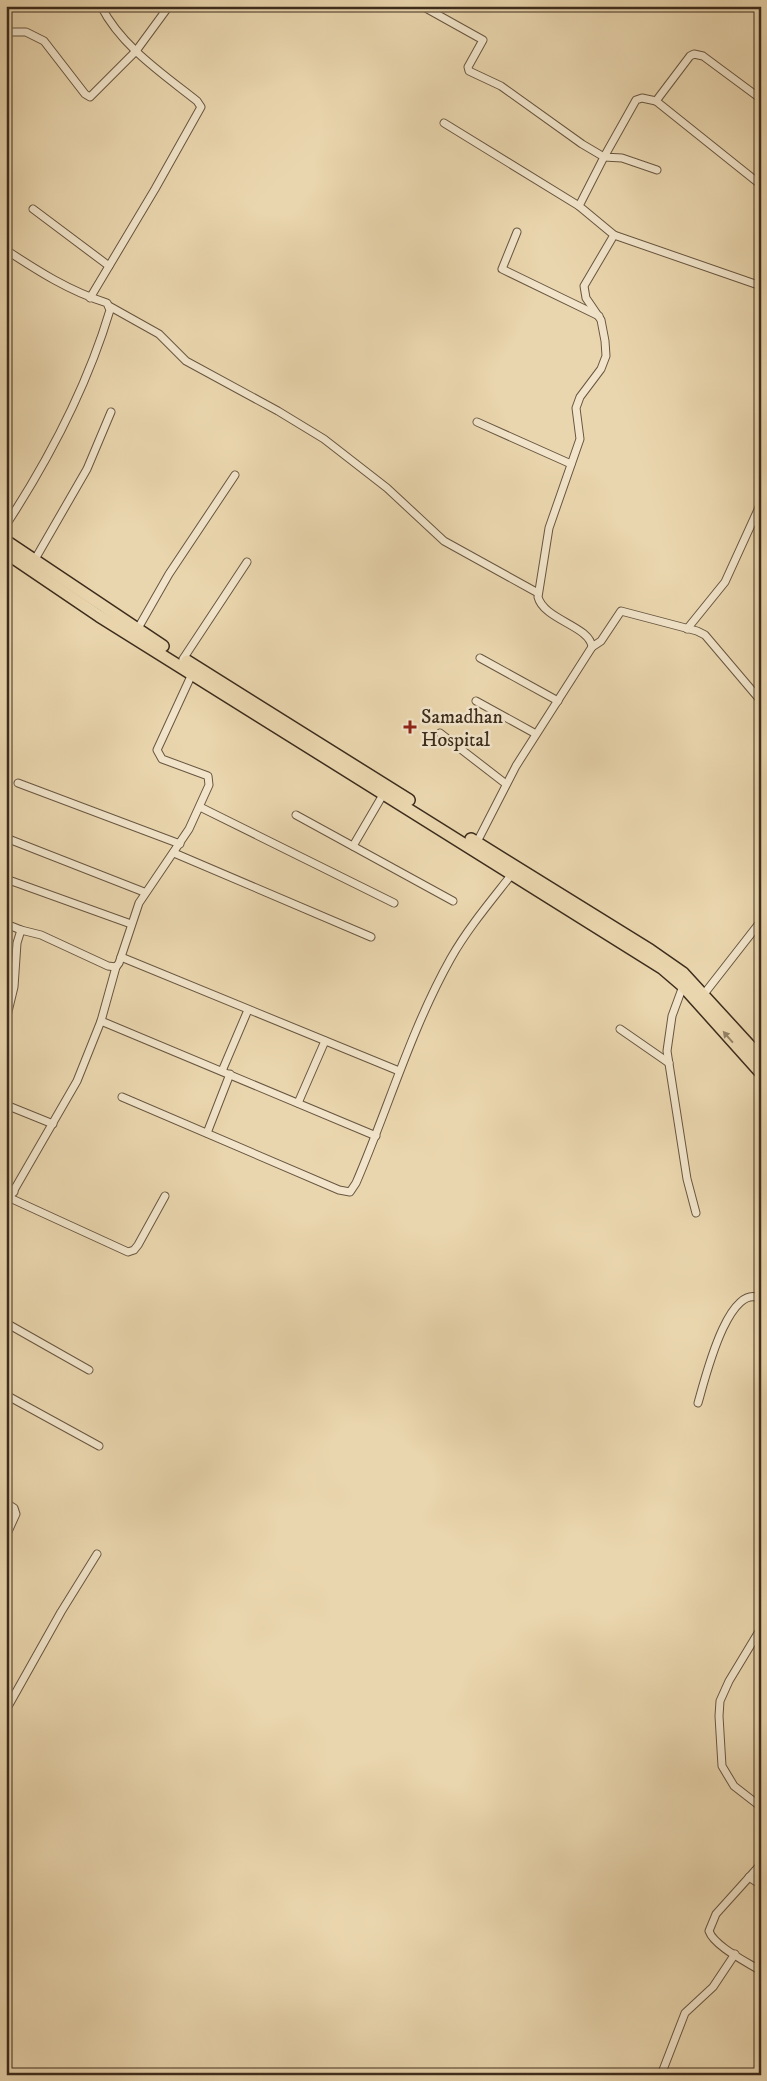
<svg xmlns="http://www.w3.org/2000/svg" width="767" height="2081" font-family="'IM FELL DW Pica',serif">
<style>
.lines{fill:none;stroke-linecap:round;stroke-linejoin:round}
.street-casing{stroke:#685640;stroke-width:9}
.primary-casing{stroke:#3c2c1c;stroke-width:14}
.street{stroke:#f1e4ca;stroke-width:7}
.primary{stroke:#ead6ae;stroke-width:11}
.oneway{fill:#938165}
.poi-dot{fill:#8f2418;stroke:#f1e4ca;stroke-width:2}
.labels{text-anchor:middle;stroke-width:5;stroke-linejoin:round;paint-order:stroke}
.poi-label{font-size:20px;fill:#3c2c1c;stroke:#f1e4ca;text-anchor:start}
</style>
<rect width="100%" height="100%" fill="#ead6ae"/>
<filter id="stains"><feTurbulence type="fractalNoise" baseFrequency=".004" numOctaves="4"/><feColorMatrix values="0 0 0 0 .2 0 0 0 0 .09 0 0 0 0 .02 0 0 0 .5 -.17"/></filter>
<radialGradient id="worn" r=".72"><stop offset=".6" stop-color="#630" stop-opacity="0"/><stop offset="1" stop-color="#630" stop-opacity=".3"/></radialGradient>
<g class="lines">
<g class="street-casing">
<g id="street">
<path d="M 422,6 L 483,40 L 468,67 L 469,71 L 501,86 L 582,144 L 604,157 L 579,206 L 614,235 L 584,286 L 586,298 L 601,320 L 605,341 L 606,356 L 601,369 L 580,397 L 576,408 L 580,439 L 549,528 L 538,597 C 544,620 590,626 592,647 L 516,766 L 477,842"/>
<path d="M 6,32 L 26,32 L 44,41 L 85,94 L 90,97 L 136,51 L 169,6"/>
<path d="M 656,101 L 761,185"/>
<path d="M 444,123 L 579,206"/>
<path d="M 657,170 L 622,158 L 604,157 L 636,100 L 642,98 L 656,101 L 690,56 L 694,54 L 703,56 L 761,99"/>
<path d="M 33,209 L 109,266"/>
<path d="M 517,232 L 502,269 L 599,316"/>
<path d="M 614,235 L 761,286"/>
<path d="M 6,250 C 38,271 69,291 107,303 L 110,310 C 87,387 49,459 6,525"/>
<path d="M 90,298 L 155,189 L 201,107 L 197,101 C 163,74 121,46 101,6"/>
<path d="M 109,306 L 159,334 L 186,361 L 278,411 L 324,439 L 387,488 L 444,541 L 538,593"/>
<path d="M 477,422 L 571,464"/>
<path d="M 34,561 L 87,469 L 111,412"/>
<path d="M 687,629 L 725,582 L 761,503"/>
<path d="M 137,630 L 169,574 L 235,475"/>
<path d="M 592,647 L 601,641 L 621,611 L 697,631 L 705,635 L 761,701"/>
<path d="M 480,658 L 558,701"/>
<path d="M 183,659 L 247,562"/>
<path d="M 476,701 L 536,734"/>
<path d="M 440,733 L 506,784"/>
<path d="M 18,783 L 180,844"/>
<path d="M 200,807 L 394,903"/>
<path d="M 296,815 L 453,901"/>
<path d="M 6,838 L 144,892"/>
<path d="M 353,846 L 384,793"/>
<path d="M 174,853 L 371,937"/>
<path d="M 6,879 L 131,924"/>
<path d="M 6,924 L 21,930"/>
<path d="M 121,957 L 399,1071"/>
<path d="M 683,986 L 672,1016 L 667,1051 L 687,1179 L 696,1213"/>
<path d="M 704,994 L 761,921"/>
<path d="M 6,1020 L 14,987 L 17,943 L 21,930 L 41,935 L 108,966 L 116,967 L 119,963 L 139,903 L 189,829 L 209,785 L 208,776 L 162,759 L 157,750 L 192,674"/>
<path d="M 101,1021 L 376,1136"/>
<path d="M 620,1029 L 669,1063"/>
<path d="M 222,1071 L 248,1010"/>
<path d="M 122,1097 L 339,1190 L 350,1192 L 356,1183 C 388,1109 411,1029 451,958 C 468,928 491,901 512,874"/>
<path d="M 298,1103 L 325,1041"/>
<path d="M 6,1105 L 53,1124"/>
<path d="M 207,1133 L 230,1074"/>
<path d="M 6,1188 L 14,1192"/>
<path d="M 10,1198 L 128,1252 L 134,1250 L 138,1245 L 165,1196"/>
<path d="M 6,1204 L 77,1081 L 101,1021 L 116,967"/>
<path d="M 6,1323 L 89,1370"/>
<path d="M 6,1395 L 99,1446"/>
<path d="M 698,1403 C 704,1383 728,1280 761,1299"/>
<path d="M 6,1503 L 14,1508 L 16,1514 L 6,1536"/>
<path d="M 761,1628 L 729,1681 L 720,1701 L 719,1716 L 722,1766 L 734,1786 L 761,1807"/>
<path d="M 6,1710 L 61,1612 L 97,1554"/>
<path d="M 761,1864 L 716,1914 L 709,1931 C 714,1946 747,1962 761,1971"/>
<path d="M 749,1877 L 761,1885"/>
<path d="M 661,2075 L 685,2013 L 713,1987 L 735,1954"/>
</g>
</g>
<g class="primary-casing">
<g id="primary">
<path d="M 6,541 L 163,646"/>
<path d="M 6,553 L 99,616 L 662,968 L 683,986 L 761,1073"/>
<path d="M 187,661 L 409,800"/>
<path d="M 471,839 L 650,950 L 683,973 L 761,1058"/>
</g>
</g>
<use href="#street" class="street"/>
<use href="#primary" class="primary"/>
</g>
<defs><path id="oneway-solid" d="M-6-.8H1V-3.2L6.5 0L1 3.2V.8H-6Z" transform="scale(1.25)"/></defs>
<use class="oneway" href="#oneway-solid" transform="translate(728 1037) rotate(-131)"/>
<path class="poi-dot" d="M407.5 719.5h5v5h5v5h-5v5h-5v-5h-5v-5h5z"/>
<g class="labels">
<g class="poi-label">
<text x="421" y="723">Samadhan<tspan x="421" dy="23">Hospital</tspan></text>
</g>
</g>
<rect width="767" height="2081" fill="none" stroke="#ead6ae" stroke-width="25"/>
<rect x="8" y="8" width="752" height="2066" fill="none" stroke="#3c2c1c" stroke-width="2.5"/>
<rect x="12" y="12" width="742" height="2056" fill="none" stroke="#3c2c1c"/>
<rect width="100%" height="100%" filter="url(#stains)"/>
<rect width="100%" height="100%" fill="url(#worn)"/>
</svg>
